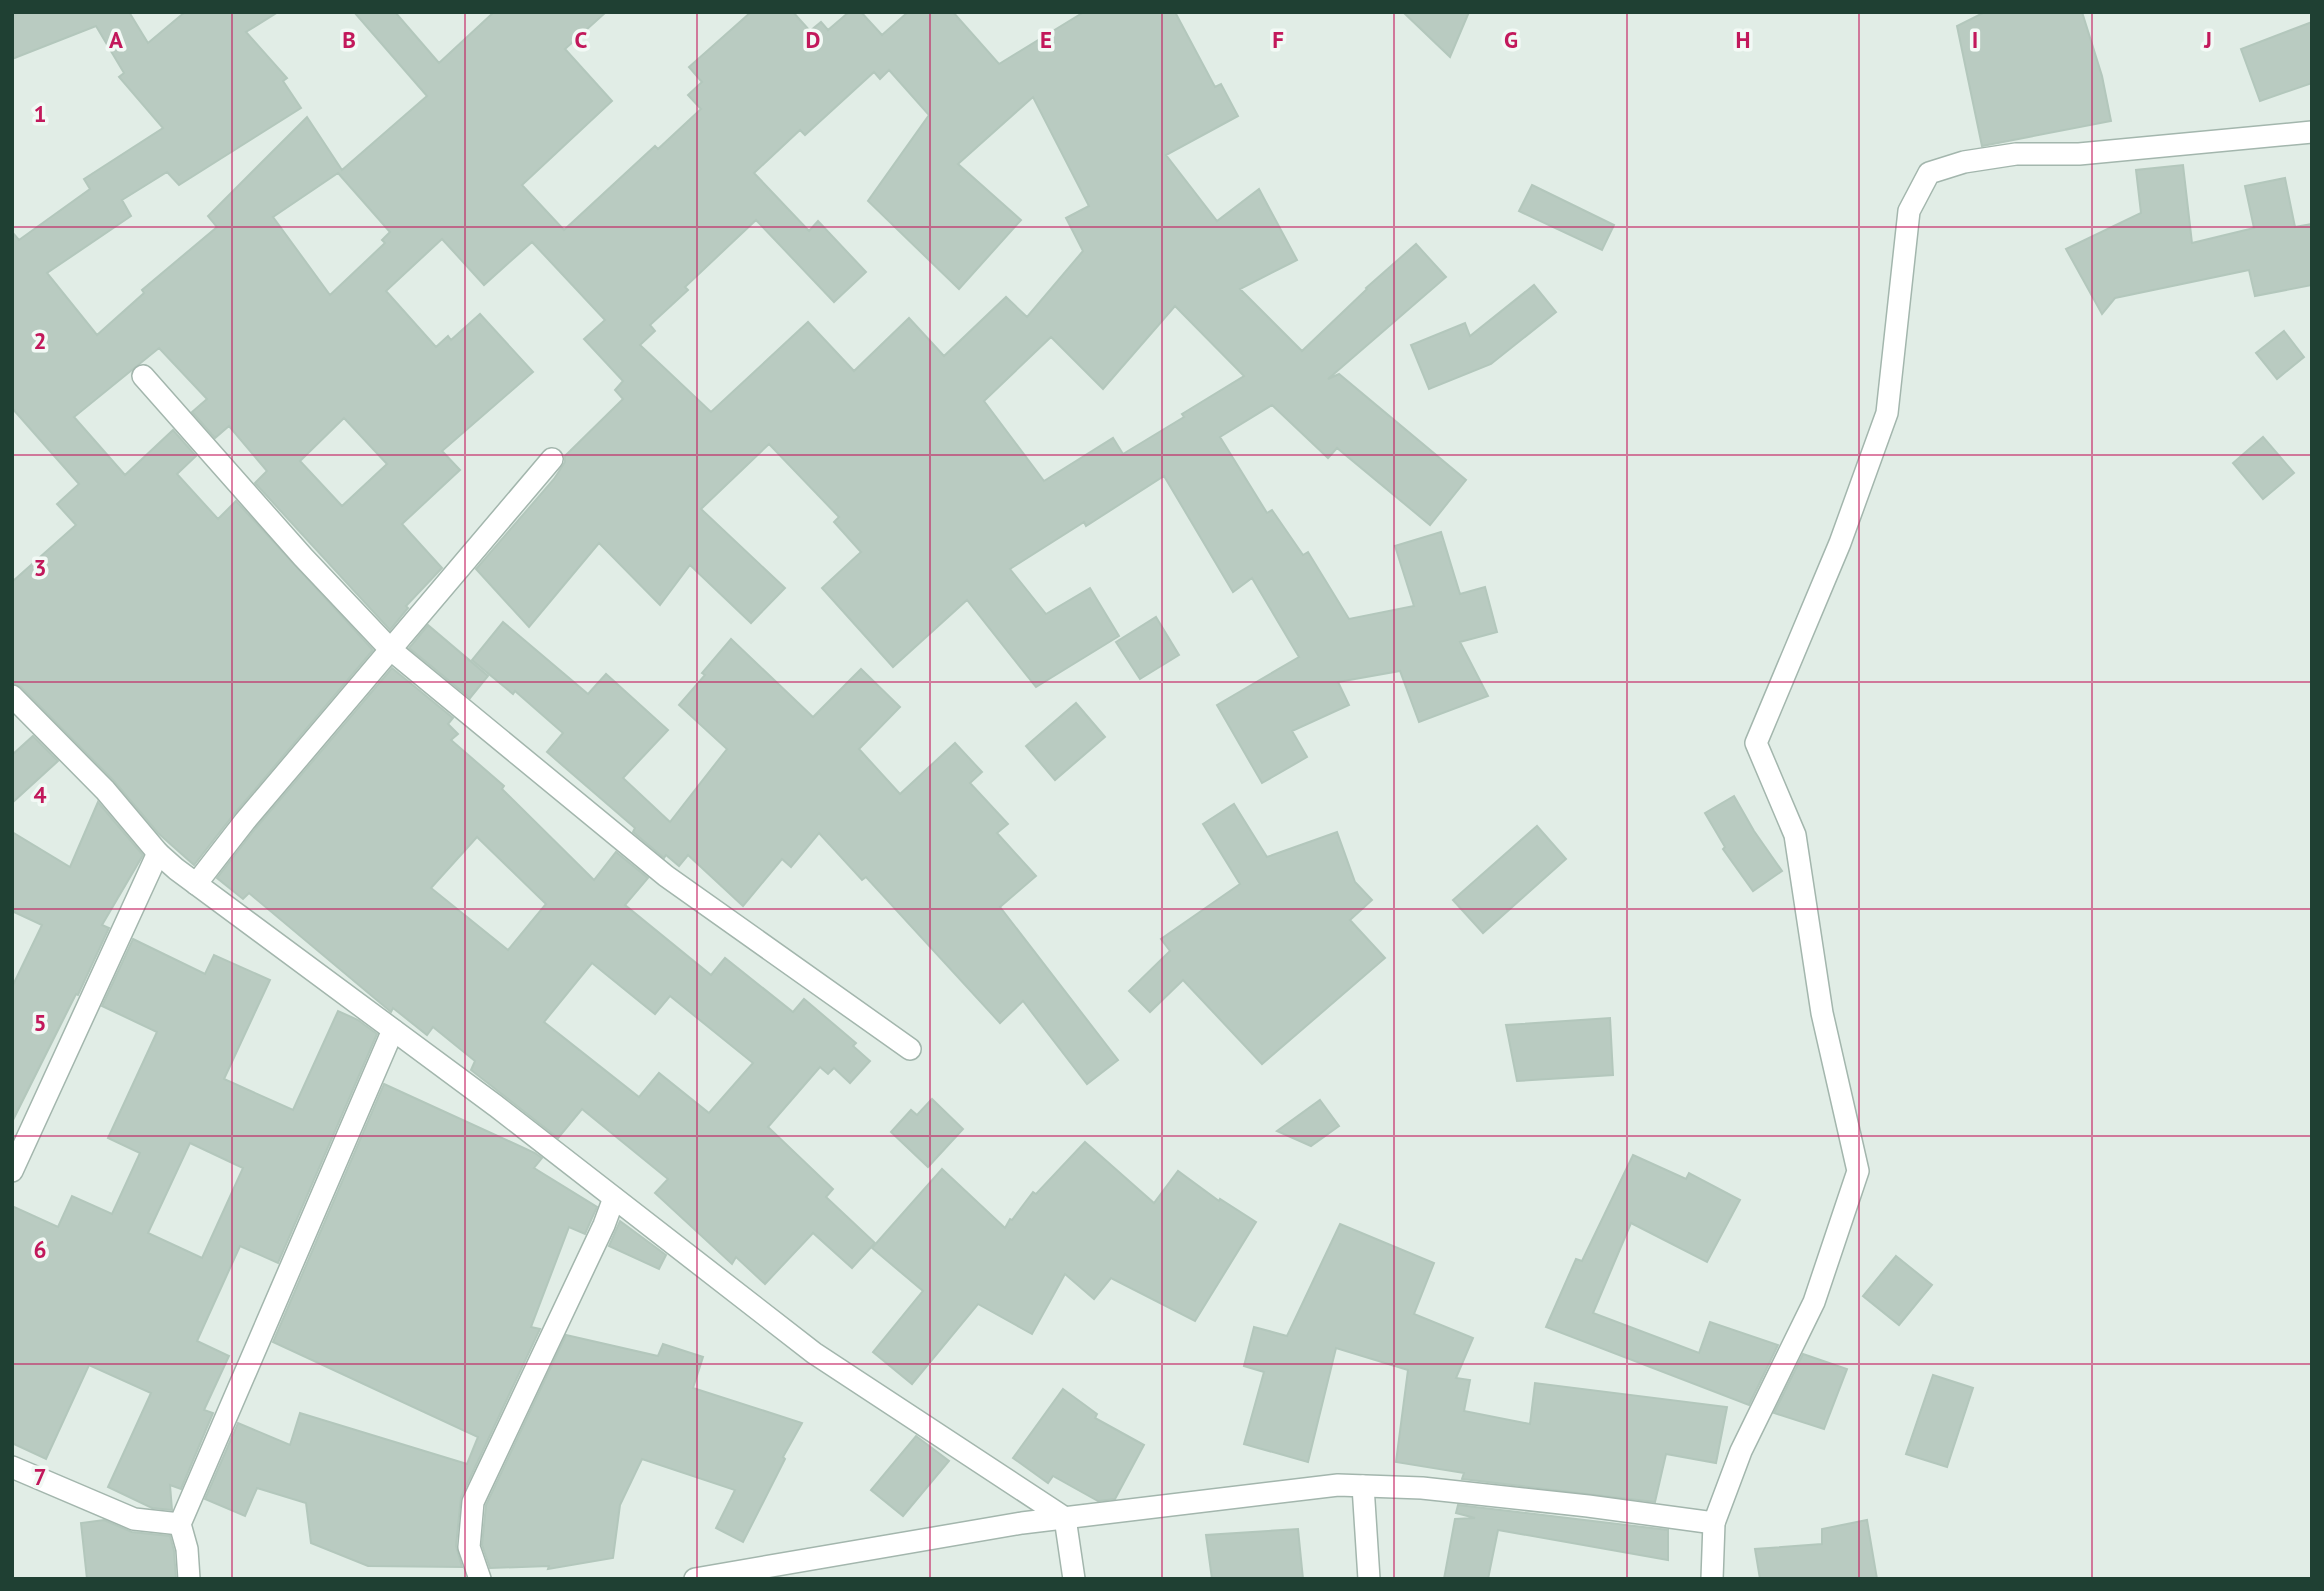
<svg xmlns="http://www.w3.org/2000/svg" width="2324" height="1591" font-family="'PT Sans',sans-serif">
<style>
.building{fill:#b9cbc1;stroke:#b3c7bc;stroke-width:2;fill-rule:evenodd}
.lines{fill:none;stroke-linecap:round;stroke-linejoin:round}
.minor-casing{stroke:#a3b6ad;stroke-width:24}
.minor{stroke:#fff;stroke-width:21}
.grid{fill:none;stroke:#c2185b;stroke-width:2;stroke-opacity:0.55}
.grid-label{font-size:23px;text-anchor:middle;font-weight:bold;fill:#c2185b;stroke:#f2f9f5;stroke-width:7;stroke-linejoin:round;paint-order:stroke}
</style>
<rect width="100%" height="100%" fill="#e1ede6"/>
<g class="building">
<path d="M 12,12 L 129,12 L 148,43 L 185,12 L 278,12 L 246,32 L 287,78 L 283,81 L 301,108 L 179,185 L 167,172 L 122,200 L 131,216 L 47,273 L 97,335 L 144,293 L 142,290 L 217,227 L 208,216 L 307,117 L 342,170 L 427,96 L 354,12 L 395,12 L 439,63 L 494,12 L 606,12 L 565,49 L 612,101 L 522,185 L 564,230 L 655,146 L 658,149 L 701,109 L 688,95 L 702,82 L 689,67 L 751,12 L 793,12 L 810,31 L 821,22 L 828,30 L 849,12 L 861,12 L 882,35 L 908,12 L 953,12 L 999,64 L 1084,12 L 1175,12 L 1215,87 L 1221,84 L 1238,116 L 1166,155 L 1217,221 L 1259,189 L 1297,260 L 1240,289 L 1302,351 L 1367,289 L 1366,288 L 1416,244 L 1446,277 L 1328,379 L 1339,374 L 1466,480 L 1430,525 L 1337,448 L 1328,458 L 1272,405 L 1220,437 L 1267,513 L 1272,510 L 1303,555 L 1308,552 L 1349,619 L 1414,606 L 1395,546 L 1441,532 L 1460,594 L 1485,587 L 1497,632 L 1460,642 L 1488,696 L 1419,722 L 1400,671 L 1338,682 L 1349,705 L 1292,731 L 1307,757 L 1262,783 L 1217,705 L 1299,657 L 1252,578 L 1233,592 L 1164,476 L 1086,526 L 1084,522 L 1010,569 L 1046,614 L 1090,588 L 1119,636 L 1036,687 L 967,600 L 893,667 L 822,588 L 861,552 L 834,522 L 839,517 L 769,444 L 701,509 L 785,588 L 751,623 L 690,565 L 660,605 L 599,543 L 529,627 L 476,569 L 554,479 L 565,462 L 565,456 L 623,399 L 615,390 L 623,381 L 584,339 L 605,320 L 532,242 L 484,285 L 442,239 L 386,291 L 436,347 L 448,336 L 451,340 L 480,314 L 533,372 L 442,451 L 460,470 L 402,524 L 442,568 L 406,606 L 408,608 L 390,630 L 255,483 L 267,471 L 229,426 L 215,438 L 192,412 L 207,399 L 159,348 L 74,417 L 125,475 L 173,430 L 196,456 L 177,474 L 218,519 L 236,501 L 373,650 L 235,813 L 194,865 L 158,833 L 114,781 L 21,687 L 12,683 L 12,582 L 76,525 L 57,504 L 79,484 L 12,408 L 12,232 L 19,240 L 90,189 L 84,179 L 163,128 L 119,77 L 124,73 L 96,26 L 12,59 ZM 889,70 L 929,115 L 868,201 L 959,289 L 1021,220 L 958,164 L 1033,97 L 1089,206 L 1066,218 L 1083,251 L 1027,317 L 1006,297 L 944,356 L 909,318 L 854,371 L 808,322 L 711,412 L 640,345 L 655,331 L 650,325 L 688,290 L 685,287 L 756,220 L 834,302 L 866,272 L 818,221 L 809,231 L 754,173 L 800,130 L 805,135 L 874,72 L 880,79 ZM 338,173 L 390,232 L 382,240 L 385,243 L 330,295 L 273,217 ZM 1175,306 L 1244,376 L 1182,414 L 1184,417 L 1123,454 L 1113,438 L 1044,481 L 984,401 L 1051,337 L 1103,389 ZM 344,418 L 387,464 L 342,506 L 300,461 Z"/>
<path d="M 1403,12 L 1469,12 L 1450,57 Z"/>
<path d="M 1985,12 L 2082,12 L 2102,76 L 2111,121 L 1982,146 L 1957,26 Z"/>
<path d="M 2312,22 L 2312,83 L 2260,101 L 2241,49 Z"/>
<path d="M 2183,165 L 2192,243 L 2254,228 L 2245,186 L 2285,178 L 2295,227 L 2312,224 L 2312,285 L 2255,296 L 2249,270 L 2115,298 L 2102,314 L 2066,249 L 2141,213 L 2136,170 Z"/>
<path d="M 1532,185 L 1614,225 L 1602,250 L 1519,211 Z"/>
<path d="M 1534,285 L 1556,312 L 1491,364 L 1429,389 L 1411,345 L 1465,323 L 1470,336 Z"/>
<path d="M 2284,331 L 2304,357 L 2277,379 L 2256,353 Z"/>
<path d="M 2263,437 L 2294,473 L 2263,499 L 2233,463 Z"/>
<path d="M 1156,617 L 1179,655 L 1140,679 L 1116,642 Z"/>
<path d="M 503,622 L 588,694 L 606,674 L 668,730 L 623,778 L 670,822 L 727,749 L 679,705 L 705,675 L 702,673 L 731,639 L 813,717 L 861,669 L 900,707 L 859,749 L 900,794 L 955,743 L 982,772 L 970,783 L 1008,824 L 997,833 L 1036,876 L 1000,907 L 1118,1060 L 1087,1084 L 1023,1001 L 1000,1023 L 866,877 L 862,880 L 819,833 L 791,867 L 782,859 L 743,906 L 688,855 L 679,866 L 666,855 L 664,858 L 633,832 L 635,828 L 547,752 L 563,733 L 515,691 L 513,694 L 472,660 Z"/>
<path d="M 428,625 L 488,676 L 470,698 L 409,648 Z"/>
<path d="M 392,668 L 453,718 L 448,724 L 458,734 L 451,740 L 504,786 L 502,789 L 594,880 L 616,852 L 648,878 L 625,905 L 711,975 L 725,958 L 793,1012 L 804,999 L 856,1043 L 853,1046 L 870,1061 L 850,1083 L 834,1068 L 828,1074 L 820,1067 L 768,1127 L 833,1189 L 826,1197 L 875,1243 L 852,1268 L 813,1233 L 765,1284 L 736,1257 L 732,1264 L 655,1193 L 668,1179 L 582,1109 L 558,1138 L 471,1070 L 475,1061 L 433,1027 L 427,1035 L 393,1008 L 391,1012 L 249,893 L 243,899 L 217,878 L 255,829 ZM 477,837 L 546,904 L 508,950 L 431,888 ZM 592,963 L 655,1014 L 670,996 L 753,1063 L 709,1113 L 659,1073 L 639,1097 L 544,1022 Z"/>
<path d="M 1076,703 L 1105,737 L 1055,780 L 1026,746 Z"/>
<path d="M 33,736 L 58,761 L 12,803 L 12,755 Z"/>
<path d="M 1734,796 L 1754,831 L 1782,871 L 1753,891 L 1723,849 L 1725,847 L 1705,813 Z"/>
<path d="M 98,802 L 143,855 L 102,925 L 109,928 L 78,995 L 76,994 L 12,1122 L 12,987 L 42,925 L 12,911 L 12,832 L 70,867 Z"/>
<path d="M 1234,804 L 1267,857 L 1337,832 L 1355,882 L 1372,900 L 1350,920 L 1385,958 L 1262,1064 L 1183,980 L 1150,1012 L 1129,991 L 1170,951 L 1161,939 L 1240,884 L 1203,824 Z"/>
<path d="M 1537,826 L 1566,859 L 1483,933 L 1453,900 Z"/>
<path d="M 133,939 L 205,974 L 214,955 L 270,980 L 224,1079 L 293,1110 L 338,1011 L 358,1020 L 377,1034 L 278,1263 L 240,1246 L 197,1341 L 229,1356 L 204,1410 L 213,1413 L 181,1489 L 170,1485 L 172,1510 L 152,1508 L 108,1487 L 151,1393 L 89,1365 L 46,1459 L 12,1443 L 12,1206 L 58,1227 L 72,1196 L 112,1214 L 140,1153 L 108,1138 L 157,1032 L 102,1006 ZM 190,1143 L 243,1168 L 202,1258 L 148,1233 Z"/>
<path d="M 1610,1018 L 1613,1075 L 1517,1081 L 1506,1025 Z"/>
<path d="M 384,1084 L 535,1153 L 542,1158 L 534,1168 L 597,1207 L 585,1234 L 569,1227 L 531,1327 L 540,1329 L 461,1497 L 456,1546 L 462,1567 L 368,1566 L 311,1543 L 306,1503 L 257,1488 L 245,1516 L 205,1499 L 238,1423 L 290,1445 L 300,1413 L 467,1464 L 478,1437 L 273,1342 Z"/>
<path d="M 932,1099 L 963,1129 L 928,1167 L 891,1132 L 911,1110 L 917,1115 Z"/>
<path d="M 1320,1100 L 1339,1126 L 1311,1146 L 1277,1131 Z"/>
<path d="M 1085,1142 L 1154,1203 L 1178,1171 L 1219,1201 L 1220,1199 L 1256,1222 L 1195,1321 L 1111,1278 L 1094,1299 L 1065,1274 L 1032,1334 L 978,1304 L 912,1384 L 873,1352 L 923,1291 L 872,1248 L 942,1169 L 1005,1228 L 1010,1219 L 1012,1220 L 1033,1192 L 1036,1194 Z"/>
<path d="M 1633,1155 L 1686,1179 L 1689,1173 L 1740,1200 L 1707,1262 L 1631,1223 L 1593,1313 L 1699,1353 L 1710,1322 L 1778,1345 L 1749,1405 L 1546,1327 L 1576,1259 L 1582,1261 Z"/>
<path d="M 620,1221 L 666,1255 L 659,1269 L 609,1246 Z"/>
<path d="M 1340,1224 L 1434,1263 L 1414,1314 L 1473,1338 L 1456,1378 L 1470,1380 L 1464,1411 L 1530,1424 L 1535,1383 L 1727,1407 L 1716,1463 L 1666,1454 L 1655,1502 L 1462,1479 L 1464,1473 L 1396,1462 L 1408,1370 L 1336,1348 L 1308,1462 L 1244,1444 L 1264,1372 L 1244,1366 L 1254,1327 L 1287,1336 Z"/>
<path d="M 1896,1256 L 1932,1285 L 1899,1325 L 1863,1296 Z"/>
<path d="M 566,1335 L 658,1356 L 663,1344 L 703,1357 L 693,1388 L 802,1423 L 783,1457 L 785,1459 L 743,1542 L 716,1528 L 735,1490 L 642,1459 L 620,1505 L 613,1558 L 548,1569 L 549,1566 L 490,1568 L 482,1545 L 486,1505 Z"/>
<path d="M 1803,1354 L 1847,1369 L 1824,1429 L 1774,1413 Z"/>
<path d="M 1933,1375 L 1973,1388 L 1947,1467 L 1906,1454 Z"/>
<path d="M 1063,1389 L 1097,1414 L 1095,1418 L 1144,1445 L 1115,1499 L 1098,1501 L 1053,1476 L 1048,1483 L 1013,1458 Z"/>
<path d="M 916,1436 L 949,1461 L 903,1516 L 871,1490 Z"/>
<path d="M 1458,1505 L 1668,1530 L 1668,1560 L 1498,1530 L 1488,1579 L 1444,1579 L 1455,1519 L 1475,1518 L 1456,1513 Z"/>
<path d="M 104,1520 L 132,1532 L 170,1536 L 174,1551 L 176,1579 L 87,1579 L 81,1523 Z"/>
<path d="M 1867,1520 L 1877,1579 L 1760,1579 L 1755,1549 L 1822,1544 L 1822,1529 Z"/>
<path d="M 1298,1529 L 1303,1579 L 1212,1579 L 1206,1535 Z"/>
</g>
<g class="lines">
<g class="minor-casing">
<g id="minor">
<path d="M 143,376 L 303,557 L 390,649 L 666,876 L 910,1049"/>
<path d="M 12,696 L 105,790 L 158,853 L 176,869 L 496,1106 L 814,1353 L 1065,1518 L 1074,1579"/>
<path d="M 196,884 L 245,821 L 552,459"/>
<path d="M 12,1171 L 158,853"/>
<path d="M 12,1467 L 134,1519 L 180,1524"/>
<path d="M 1363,1486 L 1369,1579"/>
<path d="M 189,1579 L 187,1549 L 180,1524 L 393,1030"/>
<path d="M 480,1579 L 469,1547 L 473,1502 L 604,1225 L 614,1198"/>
<path d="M 695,1579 L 1022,1523 L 1338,1485 L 1422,1488 L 1588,1506 L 1714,1523"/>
<path d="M 1712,1579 L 1714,1523 L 1741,1451 L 1814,1302 L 1858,1171 L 1822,1013 L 1795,835 L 1756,743 L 1840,543 L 1887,413 L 1909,211 L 1929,173 L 1964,162 L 2016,154 L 2079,154 L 2312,132"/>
</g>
</g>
<use href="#minor" class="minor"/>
</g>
<path class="grid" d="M 232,12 L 232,1579M 465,12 L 465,1579M 697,12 L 697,1579M 930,12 L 930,1579M 1162,12 L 1162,1579M 1394,12 L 1394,1579M 1627,12 L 1627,1579M 1859,12 L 1859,1579M 2092,12 L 2092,1579M 12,227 L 2312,227M 12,455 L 2312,455M 12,682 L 2312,682M 12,909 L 2312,909M 12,1136 L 2312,1136M 12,1364 L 2312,1364"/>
<g class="grid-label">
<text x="116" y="48">A</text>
<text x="349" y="48">B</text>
<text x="581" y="48">C</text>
<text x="813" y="48">D</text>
<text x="1046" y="48">E</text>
<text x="1278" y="48">F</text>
<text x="1511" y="48">G</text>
<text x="1743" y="48">H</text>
<text x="1975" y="48">I</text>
<text x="2208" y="48">J</text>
<text x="40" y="122">1</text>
<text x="40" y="349">2</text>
<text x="40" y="576">3</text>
<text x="40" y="803">4</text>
<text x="40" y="1031">5</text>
<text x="40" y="1258">6</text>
<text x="40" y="1485">7</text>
</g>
<rect width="2324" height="1591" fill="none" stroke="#1f4033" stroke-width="28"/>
</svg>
